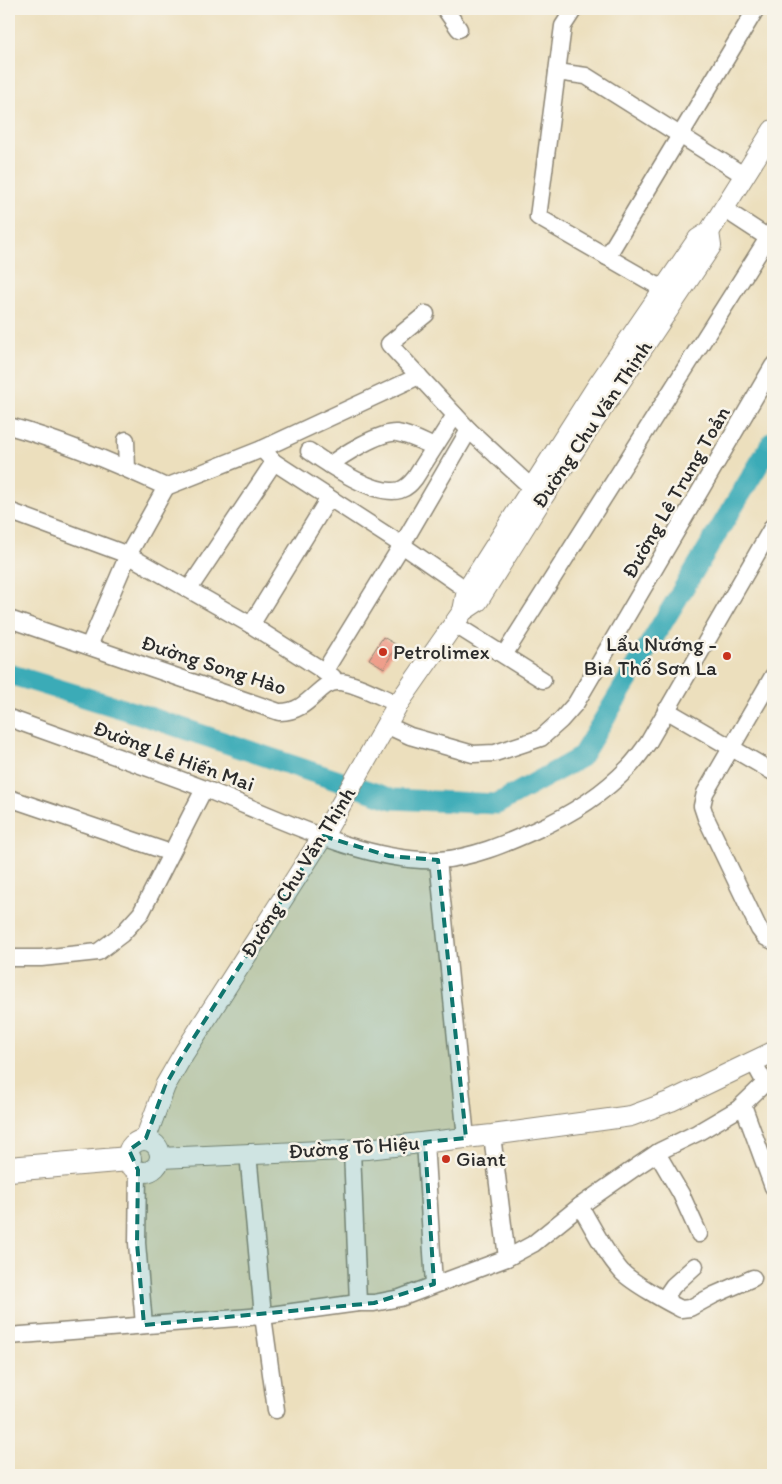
<svg xmlns="http://www.w3.org/2000/svg" width="782" height="1484" font-family="Itim,sans-serif">
<style>
.lines{fill:none;stroke-linecap:round;stroke-linejoin:round}
.river{stroke:#3babb7;stroke-width:21}
.building{fill:#ee9e8b}
.minor-casing{stroke:#8c8574;stroke-width:19}
.major-casing{stroke:#8c8574;stroke-width:22}
.highway-casing{stroke:#8c8574;stroke-width:26}
.minor{stroke:#fff;stroke-width:16}
.major{stroke:#fff;stroke-width:20}
.highway{stroke:#fff;stroke-width:24}
.marked{fill:#0f766e;fill-opacity:0.2;stroke:#0f766e;stroke-width:4;stroke-dasharray:10 6;stroke-linejoin:round}
.poi-dot{fill:#c8321e;stroke:#f7f3e8;stroke-width:2}
.labels{text-anchor:middle;stroke-width:5;stroke-linejoin:round;paint-order:stroke}
.street-label{font-size:21px;fill:#2b2b2b;stroke:#f7f3e8}
.poi-label{font-size:21px;fill:#2b2b2b;stroke:#f7f3e8;text-anchor:start}
</style>
<rect width="100%" height="100%" fill="#f7f3e8"/>
<filter id="ink" filterUnits="userSpaceOnUse"><feTurbulence type="fractalNoise" baseFrequency=".02" numOctaves="2"/><feDisplacementMap in="SourceGraphic" scale="10" xChannelSelector="R" yChannelSelector="G"/><feConvolveMatrix kernelMatrix="1 2 1 2 8 2 1 2 1" color-interpolation-filters="sRGB"/></filter>
<filter id="wash" filterUnits="userSpaceOnUse"><feTurbulence type="fractalNoise" baseFrequency=".0096" numOctaves="4" result="noise"/><feDisplacementMap in="SourceGraphic" scale="20" xChannelSelector="R" yChannelSelector="G"/><feGaussianBlur stdDeviation="1.12" result="paint"/><feColorMatrix in="noise" values="0 0 0 0 0 0 0 0 0 0 0 0 0 0 0 0 0 1.4 0 .05"/><feComposite in="paint" operator="in"/></filter>
<g filter="url(#wash)">
<rect width="100%" height="100%" fill="#ecdfbd"/>
<g class="lines">
<path class="river" d="M 9,674 L 146,716 L 392,799 L 497,804 L 581,757 L 773,441"/>
</g>
<g id="blocks">
<path class="building" d="M 383,637 L 397,645 L 384,668 L 369,659 Z"/>
</g>
</g>
<g filter="url(#ink)">
<use href="#blocks" fill-opacity="0" stroke="#8c8574" stroke-width="1"/>
<g class="lines">
<g class="minor-casing">
<g id="minor">
<path d="M 445,9 L 459,29"/>
<path d="M 574,9 L 563,26 L 538,217 L 663,289"/>
<path d="M 557,72 L 586,76 L 745,176"/>
<path d="M 724,209 L 773,241"/>
<path d="M 607,257 L 756,9"/>
<path d="M 9,426 C 63,441 115,463 166,487 L 262,449 L 419,376"/>
<path d="M 469,430 L 532,488"/>
<path d="M 126,440 L 127,469"/>
<path d="M 262,449 L 274,462 L 402,545 L 467,590"/>
<path d="M 309,451 C 329,465 376,497 400,490 C 407,488 411,483 415,478 L 455,415"/>
<path d="M 330,465 C 342,455 381,431 397,433 C 410,435 423,442 434,447"/>
<path d="M 9,511 L 128,555 L 251,625 L 333,677"/>
<path d="M 189,589 L 274,462"/>
<path d="M 9,619 L 279,712 C 310,713 319,680 339,682 C 354,682 383,698 398,704"/>
<path d="M 454,624 L 543,680"/>
<path d="M 251,625 L 329,498"/>
<path d="M 89,646 L 128,555 L 166,487"/>
<path d="M 504,655 L 773,230"/>
<path d="M 324,672 L 402,545 L 469,430 L 389,344 L 426,314"/>
<path d="M 773,676 L 705,793 L 702,806 L 706,818 L 759,929 L 765,937 L 773,941"/>
<path d="M 666,710 L 773,772"/>
<path d="M 9,718 C 74,742 140,764 205,789 C 272,815 365,864 439,860 C 472,858 505,844 536,830 C 570,815 603,794 629,767 C 636,760 642,751 648,743 L 773,526"/>
<path d="M 386,725 L 410,736 L 473,754 L 495,753 L 541,738 L 561,720 L 576,703 L 773,366"/>
<path d="M 9,798 L 171,853"/>
<path d="M 438,860 L 466,1138"/>
<path d="M 9,958 L 41,958 L 98,952 L 122,934 L 141,913 L 204,789"/>
<path d="M 743,1105 L 773,1187"/>
<path d="M 492,1135 L 507,1258"/>
<path d="M 425,1142 L 434,1284"/>
<path d="M 352,1150 L 358,1303"/>
<path d="M 248,1153 L 263,1316 L 276,1410"/>
<path d="M 657,1153 L 681,1194 L 699,1234"/>
<path d="M 138,1170 L 137,1243 L 144,1325"/>
<path d="M 580,1206 C 593,1228 605,1253 622,1272 C 633,1283 667,1302 681,1309 L 690,1308 L 714,1295 L 753,1278"/>
<path d="M 664,1299 L 673,1286 L 695,1266"/>
<path d="M 9,1336 L 263,1316 L 358,1303 L 374,1303 L 400,1298 L 507,1258 L 533,1244 L 580,1206 L 636,1167 L 660,1151 L 697,1133 L 738,1109 L 765,1083 L 753,1061"/>
</g>
</g>
<g class="major-casing">
<g id="major">
<path d="M 463,611 L 467,590 L 532,488 L 596,388 L 698,239 L 709,232 L 773,130"/>
<path d="M 145,1140 L 165,1086 L 184,1053 L 323,836 L 398,704 L 463,611 L 478,601 L 543,497 L 711,246 L 709,232"/>
<circle cx="144" cy="1156" r="16"/>
<path d="M 160,1158 L 367,1149 L 492,1135 L 631,1116 L 671,1101 L 773,1052"/>
</g>
</g>
<g class="highway-casing">
<path id="highway" d="M 9,1169 L 129,1159"/>
</g>
<use href="#minor" class="minor"/>
<use href="#major" class="major"/>
<use href="#highway" class="highway"/>
</g>
</g>
<path class="marked" d="M 323,836 L 389,856 L 438,860 L 466,1138 L 425,1142 L 434,1284 L 374,1303 L 144,1325 L 137,1243 L 138,1170 L 129,1150 L 146,1138 L 165,1086 L 184,1053 Z"/>
<g class="poi-dot">
<circle cx="383" cy="652" r="5"/>
<circle cx="727" cy="656" r="5"/>
<circle cx="446" cy="1159" r="5"/>
</g>
<g class="labels">
<g class="street-label">
<text transform="translate(592 424) rotate(-56)" y="7">Đường Chu Văn Thịnh</text>
<text transform="translate(676 492) rotate(-60)" y="7">Đường Lê Trung Toản</text>
<text transform="translate(214 665) rotate(18)" y="7">Đường Song Hào</text>
<text transform="translate(174 756) rotate(20)" y="7">Đường Lê Hiến Mai</text>
<text transform="translate(298 872) rotate(-58)" y="7">Đường Chu Văn Thịnh</text>
<text transform="translate(354 1147) rotate(-4)" y="7">Đường Tô Hiệu</text>
</g>
<g class="poi-label">
<text x="717" y="651" text-anchor="end">Lẩu Nướng -<tspan x="717" dy="24">Bia Thổ Sơn La</tspan></text>
<text x="393" y="659">Petrolimex</text>
<text x="456" y="1166">Giant</text>
</g>
</g>
<rect width="782" height="1484" fill="none" stroke="#f7f3e8" stroke-width="30"/>
</svg>
